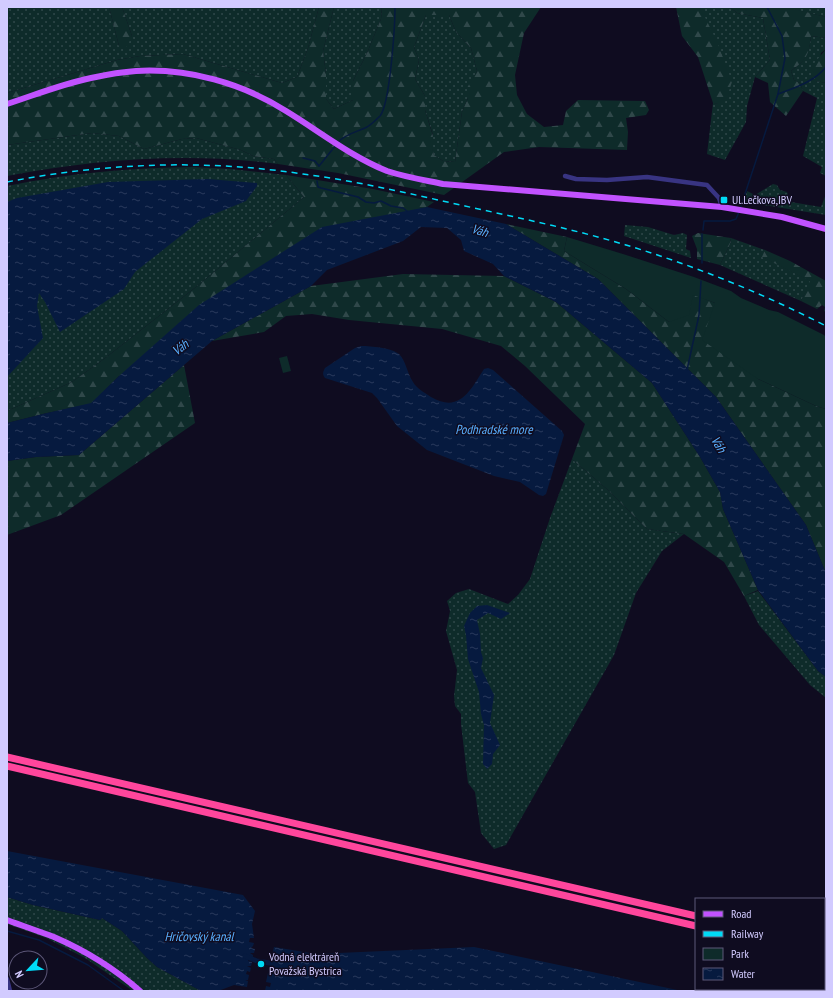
<svg xmlns="http://www.w3.org/2000/svg" width="833" height="998" font-family="'PT Sans Narrow',sans-serif">
<style>
.grass{fill:url(#grass-dots)}
.forest{fill:url(#forest-firs);fill-rule:evenodd}
.green{fill:#0e2b2a}
.water{fill:url(#water-ripples)}
.lines{fill:none;stroke-linecap:round;stroke-linejoin:round}
.stream{stroke:#061a3f;stroke-width:1.5}
.canal{stroke:#061a3f;stroke-width:5}
.minor{stroke:#383482;stroke-width:4.5}
.major{stroke:#c152ff;stroke-width:6}
.highway{stroke:#ff469c;stroke-width:7}
.rail{stroke:#00daf6;stroke-width:1.5;stroke-dasharray:6 5;stroke-linecap:butt}
.poi-dot{fill:#00daf6;stroke:#0f0c20;stroke-width:1.5}
.labels{text-anchor:middle;stroke-width:3;stroke-linejoin:round;paint-order:stroke}
.poi-label{font-size:12px;fill:#d2cbff;stroke:#0f0c20;text-anchor:start}
.water-label{font-size:13px;font-style:italic;fill:#59b0ff;stroke:#0f0c20}
</style>
<defs>
<pattern id="grass-dots" width="8" height="8" patternUnits="userSpaceOnUse"><rect width="8" height="8" fill="#0e2b2a"/><path d="M2 2h.1M6 6h.1" fill="none" stroke="#30484a" stroke-width="1.8" stroke-linecap="round"/></pattern>
<pattern id="forest-firs" width="22" height="20" patternUnits="userSpaceOnUse"><rect width="22" height="20" fill="#0e2b2a"/><path d="M5 1l3.5 6h-7zM16 11l3.5 6h-7z" fill="#30484a"/></pattern>
<pattern id="water-ripples" width="26" height="14" patternUnits="userSpaceOnUse"><rect width="26" height="14" fill="#061a3f"/><path d="M2 4q2-2 4 0t4 0M15 11q2-2 4 0t4 0" fill="none" stroke="#293a5c"/></pattern>
</defs>
<rect width="100%" height="100%" fill="#0f0c20"/>
<g class="grass">
<path d="M 7,7 L 109,7 L 119,46 L 132,36 L 122,7 L 319,7 L 308,48 L 297,77 L 282,83 L 183,54 L 140,56 L 117,60 L 7,93 Z"/>
<path d="M 334,7 L 382,7 L 381,19 L 367,53 L 353,81 L 353,100 L 334,109 L 326,99 L 326,74 L 323,51 Z"/>
<path d="M 700,7 L 730,7 L 737,13 L 763,18 L 770,60 L 755,77 L 747,106 L 746,122 L 725,160 L 707,154 L 713,103 L 724,104 Z"/>
<path d="M 786,7 L 826,7 L 826,17 L 787,8 Z"/>
<path d="M 426,15 L 449,15 L 456,32 L 471,48 L 477,71 L 468,88 L 468,98 L 462,112 L 455,162 L 443,161 L 434,155 L 430,143 L 433,135 L 425,110 L 425,96 L 415,79 L 419,60 L 414,47 Z"/>
<path d="M 811,36 L 826,38 L 826,49 L 821,53 L 816,81 L 826,83 L 826,176 L 820,173 L 822,167 L 803,156 L 817,98 L 803,91 L 800,83 L 794,80 L 791,71 C 806,60 809,54 811,36 Z"/>
<path d="M 92,133 L 119,136 L 144,149 L 182,139 L 196,138 L 241,150 L 253,156 L 274,159 L 278,164 C 188,152 96,159 7,176 L 7,145 Z"/>
<path d="M 193,167 L 230,169 L 286,175 L 304,197 L 196,287 L 104,359 L 72,382 L 7,411 L 7,186 C 69,173 130,168 193,167 Z"/>
<path d="M 773,184 L 777,185 L 780,190 L 787,192 L 791,202 L 821,207 L 826,194 L 826,215 L 744,202 L 747,191 L 755,195 Z"/>
<path d="M 625,225 L 648,227 L 674,235 L 683,233 L 687,235 L 686,249 L 690,251 L 691,258 L 624,236 Z"/>
<path d="M 731,238 L 765,250 L 763,257 L 811,281 L 801,301 L 720,265 L 730,244 Z"/>
<path d="M 572,459 L 608,490 L 647,529 L 684,534 L 662,551 L 636,593 L 614,655 L 506,845 L 494,849 L 481,833 L 475,792 L 468,783 L 461,724 L 461,714 L 455,706 L 454,696 L 457,670 L 446,631 L 450,611 L 447,601 L 456,593 L 469,589 L 508,604 L 518,595 L 530,579 L 550,518 Z"/>
<path d="M 758,591 L 818,671 L 826,677 L 826,698 L 810,685 L 759,625 L 744,596 Z"/>
<path d="M 7,897 L 33,905 L 100,920 L 102,918 L 122,931 L 147,958 L 157,967 L 201,991 L 133,991 L 85,958 L 46,938 L 7,924 Z"/>
</g>
<g class="forest">
<path d="M 109,7 L 122,7 L 132,36 L 126,48 L 119,46 Z"/>
<path d="M 319,7 L 334,7 L 323,51 L 326,74 L 326,99 L 334,109 L 353,100 L 353,81 L 367,53 L 381,19 L 382,7 L 541,7 L 524,33 L 515,75 L 517,95 L 527,114 L 544,127 L 563,125 L 566,111 L 578,100 L 645,101 L 649,110 L 646,115 L 626,118 L 628,132 L 627,150 L 539,147 L 504,152 L 444,195 L 338,173 L 278,164 L 274,159 L 253,156 L 241,150 L 196,138 L 182,139 L 144,149 L 119,136 L 92,133 L 7,145 L 7,93 L 117,60 L 140,56 L 183,54 L 282,83 L 297,77 L 308,48 ZM 426,15 L 449,15 L 456,32 L 471,48 L 477,71 L 467,88 L 468,98 L 462,112 L 455,162 L 443,161 L 434,155 L 431,143 L 433,136 L 425,110 L 425,96 L 415,79 L 419,60 L 414,47 Z"/>
<path d="M 676,7 L 700,7 L 718,44 L 732,82 L 724,105 L 713,103 L 698,57 L 682,36 Z"/>
<path d="M 730,7 L 786,7 L 826,17 L 826,38 L 811,36 C 809,55 807,59 791,71 L 794,80 L 800,83 L 803,91 L 786,116 L 770,102 L 768,83 L 755,77 L 770,60 L 763,18 L 737,13 Z"/>
<path d="M 826,49 L 826,83 L 816,81 L 811,67 Z"/>
<path d="M 286,175 L 373,189 L 434,202 L 427,207 L 119,376 L 91,404 L 47,413 L 7,423 L 7,411 L 72,382 L 104,359 L 196,287 L 304,197 Z"/>
<path d="M 506,224 L 567,237 L 564,251 L 626,289 L 669,322 L 693,294 L 715,303 L 758,379 L 816,406 L 826,409 L 826,573 L 806,525 L 716,397 L 598,279 Z"/>
<path d="M 698,233 L 731,238 L 730,244 L 720,265 L 697,259 L 697,249 L 692,236 Z"/>
<path d="M 765,250 L 790,261 L 826,281 L 826,312 L 824,311 L 825,307 L 822,305 L 817,309 L 801,301 L 810,281 L 762,257 Z"/>
<path d="M 403,274 L 504,276 L 556,302 L 652,383 L 700,457 L 720,492 L 723,509 L 758,590 L 744,596 L 724,562 L 684,534 L 647,529 L 608,490 L 572,459 L 585,424 L 525,366 L 501,346 L 442,329 L 349,320 L 312,314 L 286,316 L 264,332 L 212,341 L 311,286 Z"/>
<path d="M 184,365 L 195,423 L 61,515 L 7,535 L 7,461 L 36,457 L 79,455 Z"/>
</g>
<g class="green">
<path d="M 567,237 L 623,254 L 694,277 L 731,291 L 741,298 L 769,310 L 778,312 L 824,335 L 826,337 L 826,409 L 816,406 L 758,379 L 702,340 L 715,303 L 693,295 L 689,315 L 669,322 L 626,289 L 564,251 Z"/>
<path d="M 287,356 L 291,371 L 283,373 L 279,358 Z"/>
</g>
<g class="water">
<path d="M 208,179 L 257,183 L 257,186 L 246,201 L 202,219 L 135,272 L 124,289 L 60,332 L 45,302 L 39,293 L 37,306 L 43,338 L 7,377 L 7,202 L 17,198 L 108,182 Z"/>
<path d="M 427,207 L 506,224 L 598,279 L 716,397 L 806,525 L 826,573 L 826,677 L 818,671 L 758,590 L 723,509 L 720,492 L 700,457 L 652,383 L 556,302 L 504,276 L 493,264 L 464,251 L 461,240 L 447,228 L 421,227 L 403,241 L 327,270 L 311,286 L 212,341 L 79,455 L 36,457 L 7,461 L 7,423 L 47,413 L 91,403 L 119,376 L 199,305 L 322,227 Z"/>
<path d="M 361,346 C 371,346 392,348 399,354 C 406,361 407,373 413,382 C 417,389 424,392 431,397 C 460,414 471,389 484,369 L 488,368 L 493,370 L 562,431 L 564,435 L 546,494 L 543,496 L 539,495 L 520,482 L 494,476 L 427,450 L 397,426 L 377,398 L 372,393 L 325,378 C 322,374 323,372 325,368 L 355,348 Z"/>
<path d="M 487,605 L 510,613 L 501,619 L 488,613 L 477,620 L 480,634 L 481,652 L 483,658 L 481,668 L 494,695 L 490,723 L 500,745 L 493,754 L 492,764 L 487,769 L 483,764 L 484,725 L 481,714 L 479,692 L 468,659 L 466,635 L 464,626 L 470,613 L 477,606 Z"/>
<path d="M 7,851 L 243,895 L 255,911 L 252,924 L 254,938 L 250,938 L 249,942 L 254,943 L 253,946 L 251,948 L 255,949 L 254,953 L 250,953 L 253,955 L 253,959 L 250,958 L 248,961 L 252,962 L 251,966 L 247,966 L 251,968 L 250,972 L 247,971 L 246,974 L 249,975 L 248,980 L 245,980 L 248,981 L 247,987 L 234,985 L 218,991 L 201,991 L 157,967 L 147,958 L 122,931 L 102,918 L 100,920 L 33,905 L 7,897 Z"/>
<path d="M 274,947 L 316,954 L 474,947 L 682,991 L 265,991 L 266,986 L 270,987 L 271,983 L 266,982 L 268,973 L 273,974 L 273,969 L 269,968 L 271,960 L 275,961 L 276,956 L 272,955 Z"/>
</g>
<g class="lines">
<g class="stream">
<path d="M 778,94 C 794,88 814,82 826,67"/>
<path d="M 338,142 C 346,134 356,132 365,128 C 370,126 376,120 380,116 C 390,104 395,26 395,7"/>
<path d="M 303,158 L 315,161 L 319,166"/>
<path d="M 319,166 L 336,145"/>
<path d="M 317,181 L 318,187 L 321,188 L 358,197 L 366,202 L 374,203 L 381,201 L 391,206 L 403,208 L 407,211"/>
<path d="M 740,209 L 778,94 L 785,58 L 782,36 L 767,7"/>
<path d="M 703,230 L 704,221 L 730,221 L 736,219 L 739,212"/>
<path d="M 702,263 L 702,234"/>
<path d="M 687,370 L 699,315 L 701,281"/>
<path d="M 7,931 L 39,940 L 88,965 L 124,991"/>
</g>
<path class="canal" d="M 245,956 L 257,961 L 276,964"/>
<g class="minor">
<path d="M 565,176 L 576,179 L 607,180 L 647,177 L 707,185 L 719,198 L 722,207"/>
<path d="M 7,979 L 10,991"/>
</g>
<g class="major">
<path d="M 7,104 C 35,95 62,84 91,78 C 105,75 121,72 136,71 C 188,68 242,83 286,111 C 319,131 350,156 387,171 C 405,177 424,180 443,184 L 722,207 L 782,217 L 826,229"/>
<path d="M 7,920 C 23,926 38,931 54,937 C 84,950 115,969 140,991"/>
</g>
<g class="highway">
<path d="M 7,757 L 696,916"/>
<path d="M 7,766 L 696,926"/>
<path d="M 824,940 L 826,940"/>
<path d="M 824,946 L 826,947"/>
<path d="M 824,955 L 826,956"/>
<path d="M 824,965 L 826,966"/>
</g>
<path class="rail" d="M 7,182 C 104,163 204,159 303,174 C 357,181 411,194 465,206 C 519,218 573,229 626,245 C 695,266 762,293 826,326"/>
</g>
<g class="poi-dot">
<rect x="720" y="196" width="8" height="8" rx="2"/>
<circle cx="261" cy="964" r="4"/>
</g>
<g class="labels">
<g class="poi-label">
<text x="732" y="204">Ul.Lečkova,IBV</text>
<text x="269" y="961">Vodná elektráreň<tspan x="269" dy="14">Považská Bystrica</tspan></text>
</g>
<g class="water-label">
<text transform="translate(480 230) rotate(17)" y="5">Váh</text>
<text transform="translate(180 347) rotate(-38)" y="5">Váh</text>
<text x="494" y="434">Podhradské more</text>
<text transform="translate(719 444) rotate(60)" y="5">Váh</text>
<text x="199" y="941">Hričovský kanál</text>
</g>
</g>
<rect width="833" height="998" fill="none" stroke="#d2cbff" stroke-width="16"/>
<rect x="695" y="898" width="130" height="92" fill="#0f0c20" stroke="#5d5879"/>
<rect x="703" y="911" width="20" height="6" fill="#c152ff" stroke="#5d5879"/>
<text x="731" y="918" font-size="12" fill="#d2cbff">Road</text>
<rect x="703" y="931" width="20" height="6" fill="#00daf6" stroke="#5d5879"/>
<text x="731" y="938" font-size="12" fill="#d2cbff">Railway</text>
<rect x="703" y="948" width="20" height="12" fill="#0e2b2a" stroke="#5d5879"/>
<text x="731" y="958" font-size="12" fill="#d2cbff">Park</text>
<rect x="703" y="968" width="20" height="12" fill="url(#water-ripples)" stroke="#5d5879"/>
<text x="731" y="978" font-size="12" fill="#d2cbff">Water</text>
<g transform="translate(28 970) rotate(244)"><circle r="19" fill="#0f0c20" stroke="#5d5879"/>
<path d="M0-3L7 15L0 10L-7 15Z" fill="#00daf6"/>
<text y="-6" font-size="11" font-weight="bold" text-anchor="middle" fill="#d2cbff">N</text>
</g>
</svg>
